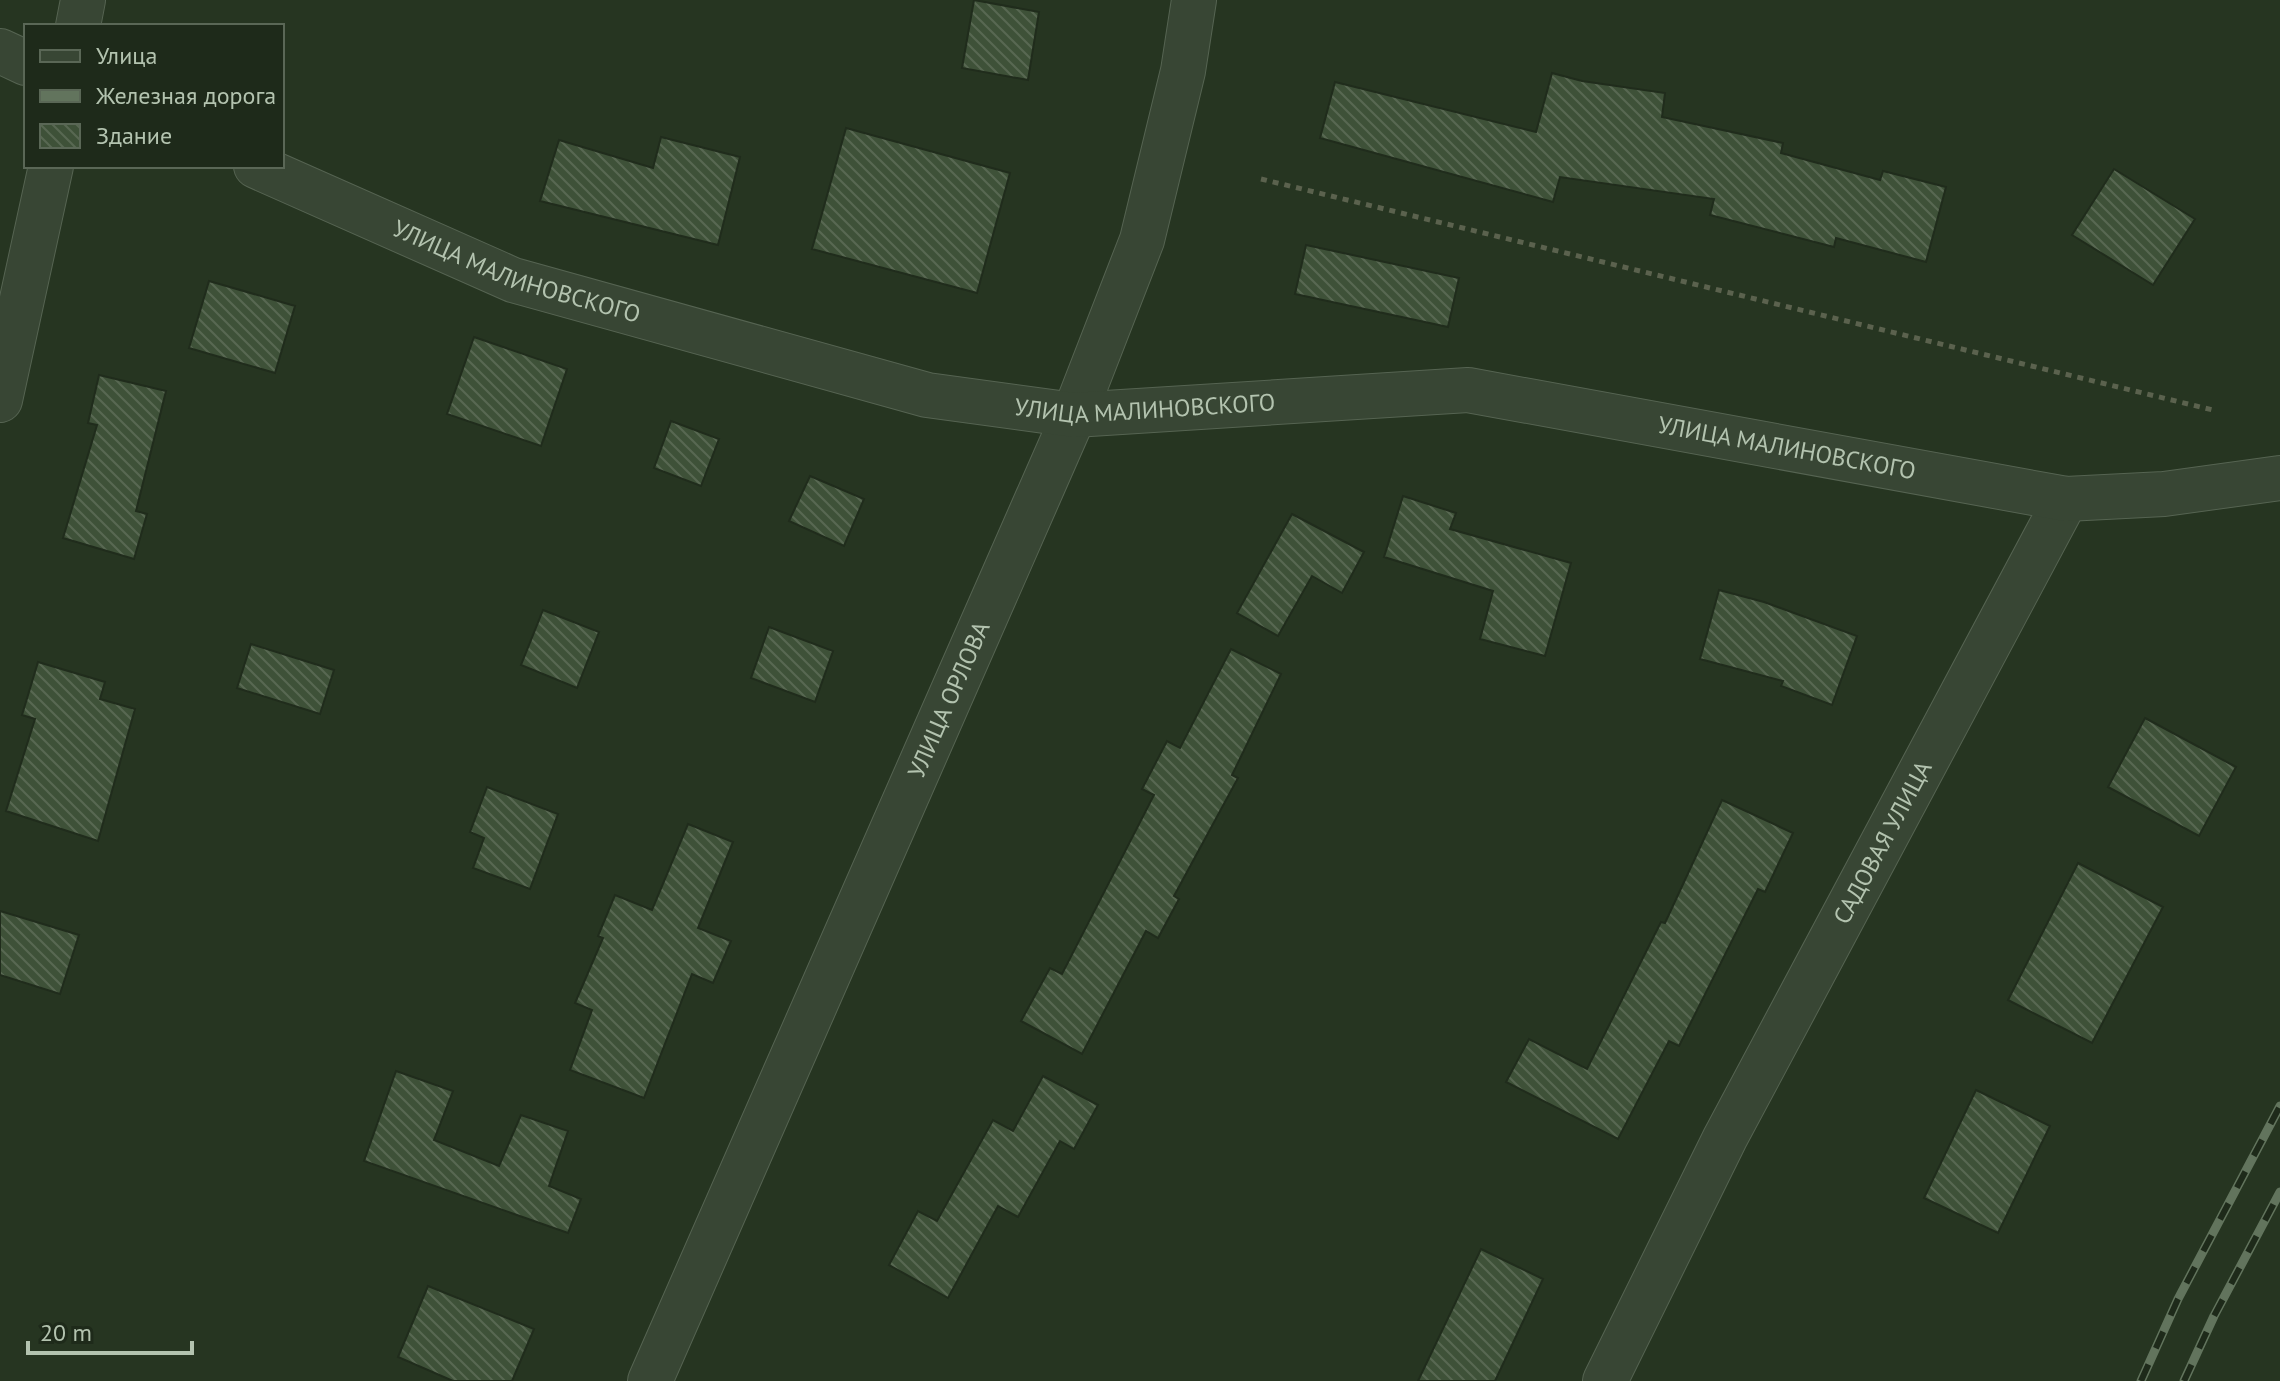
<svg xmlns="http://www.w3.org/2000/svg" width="2280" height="1381" font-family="'PT Sans',sans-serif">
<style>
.building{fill:url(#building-back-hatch);stroke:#202c1c;stroke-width:2}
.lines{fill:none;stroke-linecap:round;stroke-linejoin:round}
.minor-casing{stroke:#566452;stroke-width:46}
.tertiary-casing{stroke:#566452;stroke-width:46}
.path{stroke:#5b624e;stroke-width:5;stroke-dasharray:6 6;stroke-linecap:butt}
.minor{stroke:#384634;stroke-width:44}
.tertiary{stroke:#384634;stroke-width:44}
.rail-casing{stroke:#62745d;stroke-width:9}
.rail{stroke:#1e2a1a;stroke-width:6;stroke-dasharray:18;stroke-linecap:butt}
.labels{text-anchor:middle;stroke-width:7;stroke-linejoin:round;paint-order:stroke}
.street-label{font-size:24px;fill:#b3c3af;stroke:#1e2a1a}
</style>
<defs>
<pattern id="building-back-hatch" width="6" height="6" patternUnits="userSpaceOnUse" patternTransform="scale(2)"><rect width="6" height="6" fill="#3e5138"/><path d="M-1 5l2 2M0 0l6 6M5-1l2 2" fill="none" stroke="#586852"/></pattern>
</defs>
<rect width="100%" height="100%" fill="#263521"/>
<g class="building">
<path d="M 974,0 L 1039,12 L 1028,80 L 962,68 Z"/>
<path d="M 1552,73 L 1582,81 L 1665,93 L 1662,117 L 1783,143 L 1781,153 L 1880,180 L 1883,171 L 1946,187 L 1926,262 L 1836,238 L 1834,247 L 1710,215 L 1714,199 L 1560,177 L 1553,202 L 1320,138 L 1335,82 L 1536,132 Z"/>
<path d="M 846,128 L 1010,173 L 977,293 L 812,249 Z"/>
<path d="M 661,137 L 740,157 L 718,245 L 540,201 L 559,140 L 653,168 Z"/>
<path d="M 2114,169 L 2195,219 L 2153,285 L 2072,235 Z"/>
<path d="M 1306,245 L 1459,278 L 1448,327 L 1295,294 Z"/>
<path d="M 209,281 L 295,306 L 275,373 L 189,348 Z"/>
<path d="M 474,337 L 567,369 L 541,446 L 447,414 Z"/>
<path d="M 99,375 L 166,391 L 136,511 L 147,514 L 134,559 L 63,538 L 97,425 L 88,423 Z"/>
<path d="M 671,421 L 719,439 L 701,486 L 654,468 Z"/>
<path d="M 810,476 L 864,499 L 844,546 L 789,521 Z"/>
<path d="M 1403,496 L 1456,513 L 1450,529 L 1571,563 L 1545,656 L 1480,639 L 1493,591 L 1384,557 Z"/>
<path d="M 1292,514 L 1364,552 L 1342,593 L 1312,576 L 1278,636 L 1237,613 Z"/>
<path d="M 1719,590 L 1764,602 L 1857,636 L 1832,705 L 1781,686 L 1783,681 L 1700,659 Z"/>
<path d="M 543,610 L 599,632 L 577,688 L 521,665 Z"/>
<path d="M 769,627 L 833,651 L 815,702 L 751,678 Z"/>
<path d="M 251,644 L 334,670 L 320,714 L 237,688 Z"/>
<path d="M 1231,649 L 1281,674 L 1232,775 L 1238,778 L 1174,896 L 1179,899 L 1158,938 L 1146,931 L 1082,1054 L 1021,1021 L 1050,968 L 1062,974 L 1154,795 L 1142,789 L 1167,741 L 1180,748 Z"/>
<path d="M 38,662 L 105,682 L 100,699 L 135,709 L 98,841 L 6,811 L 35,719 L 22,715 Z"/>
<path d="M 2145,718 L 2236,767 L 2199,836 L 2108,787 Z"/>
<path d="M 487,787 L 558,814 L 530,889 L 473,868 L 484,838 L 470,832 Z"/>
<path d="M 1722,800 L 1793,833 L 1765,892 L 1758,889 L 1679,1046 L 1669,1041 L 1618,1139 L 1506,1082 L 1529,1039 L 1587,1069 L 1661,922 L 1665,923 Z"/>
<path d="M 688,824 L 733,842 L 698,928 L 731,941 L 713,983 L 692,974 L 644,1098 L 570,1070 L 592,1010 L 575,1003 L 603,938 L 598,936 L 615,895 L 652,910 Z"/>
<path d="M 2078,863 L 2163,907 L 2092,1043 L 2008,1000 Z"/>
<path d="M 0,911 L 79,935 L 60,994 L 0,975 Z"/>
<path d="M 396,1071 L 453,1091 L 434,1140 L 499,1166 L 521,1115 L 568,1131 L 549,1186 L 581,1199 L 568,1233 L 364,1161 Z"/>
<path d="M 1043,1076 L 1098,1105 L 1074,1149 L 1060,1141 L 1018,1217 L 998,1206 L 948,1298 L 889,1265 L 918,1211 L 937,1221 L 993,1120 L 1013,1131 Z"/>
<path d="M 1976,1090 L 2050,1126 L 1998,1233 L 1924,1198 Z"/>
<path d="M 1481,1249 L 1543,1279 L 1495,1381 L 1418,1381 Z"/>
<path d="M 428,1286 L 534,1329 L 512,1381 L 453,1381 L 398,1357 Z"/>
</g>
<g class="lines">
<g class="minor-casing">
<g id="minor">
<path d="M 78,26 L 83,0"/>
<path d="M 0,400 L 51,166"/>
<path id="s1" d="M 650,1381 L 1074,415 L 1142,240 L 1183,71 L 1194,0"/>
<path id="s2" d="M 1605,1381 L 1725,1138 L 2066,499"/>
</g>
</g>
<g class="tertiary-casing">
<g id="tertiary">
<path d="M 0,51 L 26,63"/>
<path id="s3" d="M 256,166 L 513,280 L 927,395 L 1074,415 L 1468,390 L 2066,499 L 2164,494 L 2280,478"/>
</g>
</g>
<path class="path" d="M 1261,179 L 2217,411"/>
<use href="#minor" class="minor"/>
<use href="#tertiary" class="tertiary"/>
<g class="rail-casing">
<g id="rail">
<path d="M 2141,1381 L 2178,1299 L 2280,1106"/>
<path d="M 2184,1381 L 2214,1316 L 2280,1192"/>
</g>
</g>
<use href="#rail" class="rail"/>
</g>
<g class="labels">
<g class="street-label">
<text dy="8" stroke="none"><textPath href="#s3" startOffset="282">УЛИЦА МАЛИНОВСКОГО</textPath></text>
<text dy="8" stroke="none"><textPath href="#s3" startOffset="930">УЛИЦА МАЛИНОВСКОГО</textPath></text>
<text dy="8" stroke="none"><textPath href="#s3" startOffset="1578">УЛИЦА МАЛИНОВСКОГО</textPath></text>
<text dy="8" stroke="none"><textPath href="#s1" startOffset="744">УЛИЦА ОРЛОВА</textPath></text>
<text dy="8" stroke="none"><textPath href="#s2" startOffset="606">САДОВАЯ УЛИЦА</textPath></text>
</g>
</g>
<rect x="24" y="24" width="260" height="144" fill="#1e2a1a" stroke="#5a6756" stroke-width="2"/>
<rect x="40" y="50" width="40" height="12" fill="#384634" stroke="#5a6756" stroke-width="2"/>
<text x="96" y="64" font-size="24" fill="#b3c3af">Улица</text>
<rect x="40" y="90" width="40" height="12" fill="#62745d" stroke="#5a6756" stroke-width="2"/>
<text x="96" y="104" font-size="24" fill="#b3c3af">Железная дорога</text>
<rect x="40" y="124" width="40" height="24" fill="url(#building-back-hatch)" stroke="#5a6756" stroke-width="2"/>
<text x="96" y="144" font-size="24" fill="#b3c3af">Здание</text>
<path d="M28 1341v12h164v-12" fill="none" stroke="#b3c3af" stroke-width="4"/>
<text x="40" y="1341" font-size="24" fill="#b3c3af" stroke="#1e2a1a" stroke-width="6" paint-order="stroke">20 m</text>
</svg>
